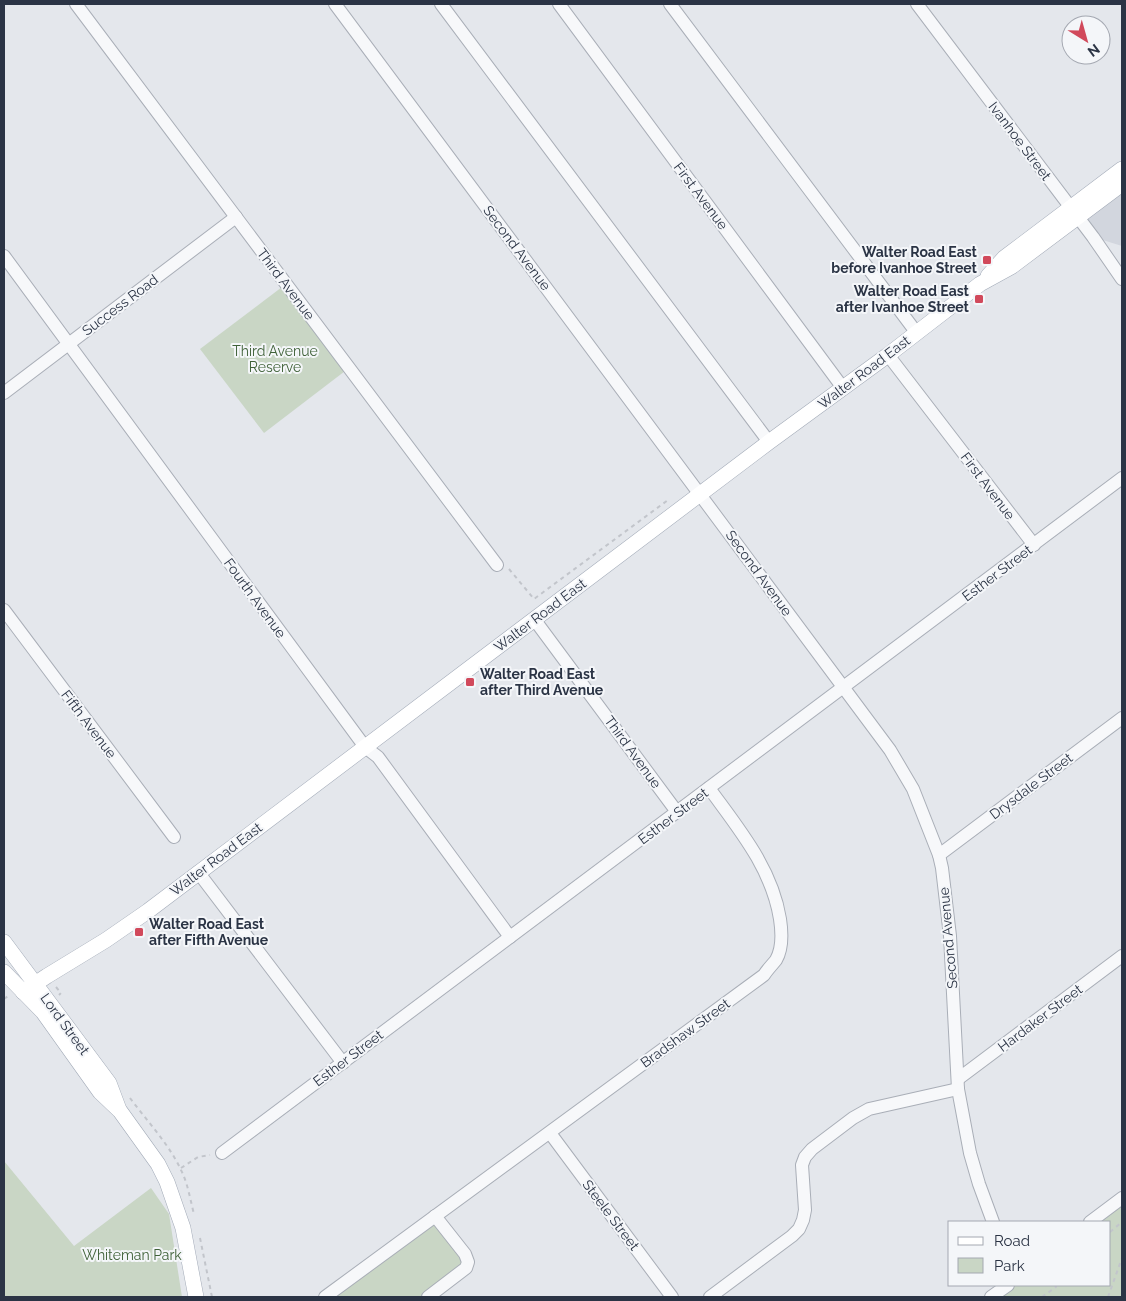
<svg xmlns="http://www.w3.org/2000/svg" width="1126" height="1301" font-family="Raleway,sans-serif">
<style>
.built{fill:#d2d6de}
.green{fill:#c9d6c5}
.lines{fill:none;stroke-linecap:round;stroke-linejoin:round}
.minor-casing{stroke:#a9aeb7;stroke-width:14}
.major-casing{stroke:#a3abb8;stroke-width:16}
.path{stroke:#c2c5cb;stroke-width:2;stroke-dasharray:4 4;stroke-linecap:butt}
.minor{stroke:#f7f8fa;stroke-width:12}
.major{stroke:#fff;stroke-width:15}
.poi-dot{fill:#d1495b;stroke:#f4f6f9;stroke-width:2}
.labels{text-anchor:middle;stroke-width:4;stroke-linejoin:round;paint-order:stroke}
.street-label{font-size:14px;fill:#2b3445;stroke:#f4f6f9}
.poi-label{font-size:14px;font-weight:bold;fill:#2b3445;stroke:#f4f6f9;text-anchor:end}
.park-label{font-size:14px;fill:#3f6138;stroke:#f4f6f9}
</style>
<rect width="100%" height="100%" fill="#e4e7ec"/>
<path class="built" d="M 1122,184 L 1122,246 L 1093,237 L 1078,217 Z"/>
<g class="green">
<path d="M 286,284 L 349,368 L 264,433 L 200,349 Z"/>
<path d="M 4,1161 L 74,1246 L 151,1188 L 169,1214 L 182,1297 L 4,1297 Z"/>
<path d="M 1122,1198 L 1122,1297 L 991,1297 L 1008,1285 L 1110,1285 L 1110,1222 L 1090,1222 Z"/>
<path d="M 435,1216 L 468,1262 L 428,1297 L 325,1297 Z"/>
</g>
<g class="lines">
<g class="minor-casing">
<g id="minor">
<path d="M 76,4 L 497,565"/>
<path d="M 335,4 L 890,750 L 913,789 L 939,855 L 942,868 L 950,936 L 958,1089 L 970,1153 L 979,1184 L 993,1222"/>
<path d="M 441,4 L 769,442"/>
<path d="M 559,4 L 843,388"/>
<path d="M 670,4 L 916,332"/>
<path d="M 917,4 L 1093,237 L 1122,279"/>
<path d="M 4,256 L 365,747 L 378,757 L 510,937"/>
<path d="M 888,355 L 1034,545"/>
<path d="M 4,393 L 236,217"/>
<path d="M 4,610 L 174,837"/>
<path d="M 534,619 L 677,812"/>
<path d="M 939,855 L 1122,718"/>
<path d="M 198,872 L 343,1063"/>
<path d="M 958,1079 L 1122,956"/>
<path d="M 550,1133 L 672,1297"/>
<path d="M 222,1153 L 1122,478"/>
<path d="M 1090,1222 L 1122,1198"/>
<path d="M 325,1297 L 764,975 C 767,970 772,965 776,960 C 783,948 782,932 780,919 C 772,868 738,828 709,788"/>
<path d="M 428,1297 L 466,1268 L 468,1262 L 465,1254 L 435,1216"/>
<path d="M 710,1297 L 792,1236 L 799,1229 L 803,1220 L 805,1210 L 802,1165 L 805,1157 L 812,1149 L 853,1118 L 869,1109 L 958,1089"/>
<path d="M 991,1297 L 1008,1285"/>
</g>
</g>
<g class="major-casing">
<g id="major">
<path d="M 988,276 L 1004,258 L 1122,169"/>
<path d="M 4,942 L 109,1083 L 118,1107"/>
<path d="M 4,972 L 43,1012 L 100,1092 L 120,1111 L 158,1164 L 167,1182 L 183,1228 L 196,1297"/>
<path d="M 23,992 L 47,976 L 106,940 L 148,911 L 769,442 L 888,355 L 980,284 L 1011,267 L 1122,184"/>
</g>
</g>
<g class="path">
<path d="M 509,569 L 534,599 L 668,500"/>
<path d="M 56,987 L 61,993 L 59,995"/>
<path d="M 4,999 L 8,996"/>
<path d="M 130,1098 C 147,1121 169,1144 181,1170 C 188,1184 190,1199 194,1214"/>
<path d="M 181,1168 L 198,1157 L 210,1155"/>
<path d="M 1110,1232 L 1122,1222"/>
<path d="M 200,1238 L 212,1297"/>
<path d="M 1042,1297 L 1056,1287 L 1055,1285"/>
<path d="M 1108,1297 L 1122,1258"/>
</g>
<use href="#minor" class="minor"/>
<use href="#major" class="major"/>
</g>
<g class="poi-dot">
<rect x="982" y="255" width="10" height="10" rx="2.5"/>
<rect x="974" y="294" width="10" height="10" rx="2.5"/>
<rect x="465" y="677" width="10" height="10" rx="2.5"/>
<rect x="134" y="927" width="10" height="10" rx="2.5"/>
</g>
<g class="labels">
<g class="street-label">
<text transform="translate(1020 141) rotate(53)" y="5">Ivanhoe Street</text>
<text transform="translate(701 196) rotate(53)" y="5">First Avenue</text>
<text transform="translate(517 248) rotate(53)" y="5">Second Avenue</text>
<text transform="translate(286 284) rotate(53)" y="5">Third Avenue</text>
<text transform="translate(120 305) rotate(-37)" y="5">Success Road</text>
<text transform="translate(864 372) rotate(-37)" y="5">Walter Road East</text>
<text transform="translate(988 486) rotate(53)" y="5">First Avenue</text>
<text transform="translate(759 573) rotate(54)" y="5">Second Avenue</text>
<text transform="translate(997 573) rotate(-37)" y="5">Esther Street</text>
<text transform="translate(255 598) rotate(54)" y="5">Fourth Avenue</text>
<text transform="translate(540 615) rotate(-37)" y="5">Walter Road East</text>
<text transform="translate(89 724) rotate(53)" y="5">Fifth Avenue</text>
<text transform="translate(633 752) rotate(54)" y="5">Third Avenue</text>
<text transform="translate(1031 786) rotate(-37)" y="5">Drysdale Street</text>
<text transform="translate(673 816) rotate(-37)" y="5">Esther Street</text>
<text transform="translate(216 859) rotate(-37)" y="5">Walter Road East</text>
<text transform="translate(948 938) rotate(-95)" y="5">Second Avenue</text>
<text transform="translate(1040 1018) rotate(-37)" y="5">Hardaker Street</text>
<text transform="translate(65 1024) rotate(54)" y="5">Lord Street</text>
<text transform="translate(685 1033) rotate(-36)" y="5">Bradshaw Street</text>
<text transform="translate(348 1058) rotate(-37)" y="5">Esther Street</text>
<text transform="translate(611 1215) rotate(53)" y="5">Steele Street</text>
</g>
<g class="poi-label">
<text x="977" y="257">Walter Road East<tspan x="977" dy="16">before Ivanhoe Street</tspan></text>
<text x="969" y="296">Walter Road East<tspan x="969" dy="16">after Ivanhoe Street</tspan></text>
<text x="480" y="679" text-anchor="start">Walter Road East<tspan x="480" dy="16">after Third Avenue</tspan></text>
<text x="149" y="929" text-anchor="start">Walter Road East<tspan x="149" dy="16">after Fifth Avenue</tspan></text>
</g>
<g class="park-label">
<text x="275" y="356">Third Avenue<tspan x="275" dy="16">Reserve</tspan></text>
<text x="132" y="1260">Whiteman Park</text>
</g>
</g>
<rect width="1126" height="1301" fill="none" stroke="#2b3445" stroke-width="10"/>
<rect x="948" y="1221" width="162" height="65" fill="#f4f6f9" stroke="#a4a8b1"/>
<rect x="958" y="1237" width="25" height="8" fill="#ffffff" stroke="#a4a8b1"/>
<text x="994" y="1246" font-size="15" fill="#2b3445">Road</text>
<rect x="958" y="1258" width="25" height="15" fill="#c9d6c5" stroke="#a4a8b1"/>
<text x="994" y="1271" font-size="15" fill="#2b3445">Park</text>
<g transform="translate(1086 40) rotate(143)"><circle r="24" fill="#f4f6f9" stroke="#a4a8b1"/>
<path d="M0-4L9 19L0 12L-9 19Z" fill="#d1495b"/>
<text y="-8" font-size="14" font-weight="bold" text-anchor="middle" fill="#2b3445">N</text>
</g>
</svg>
